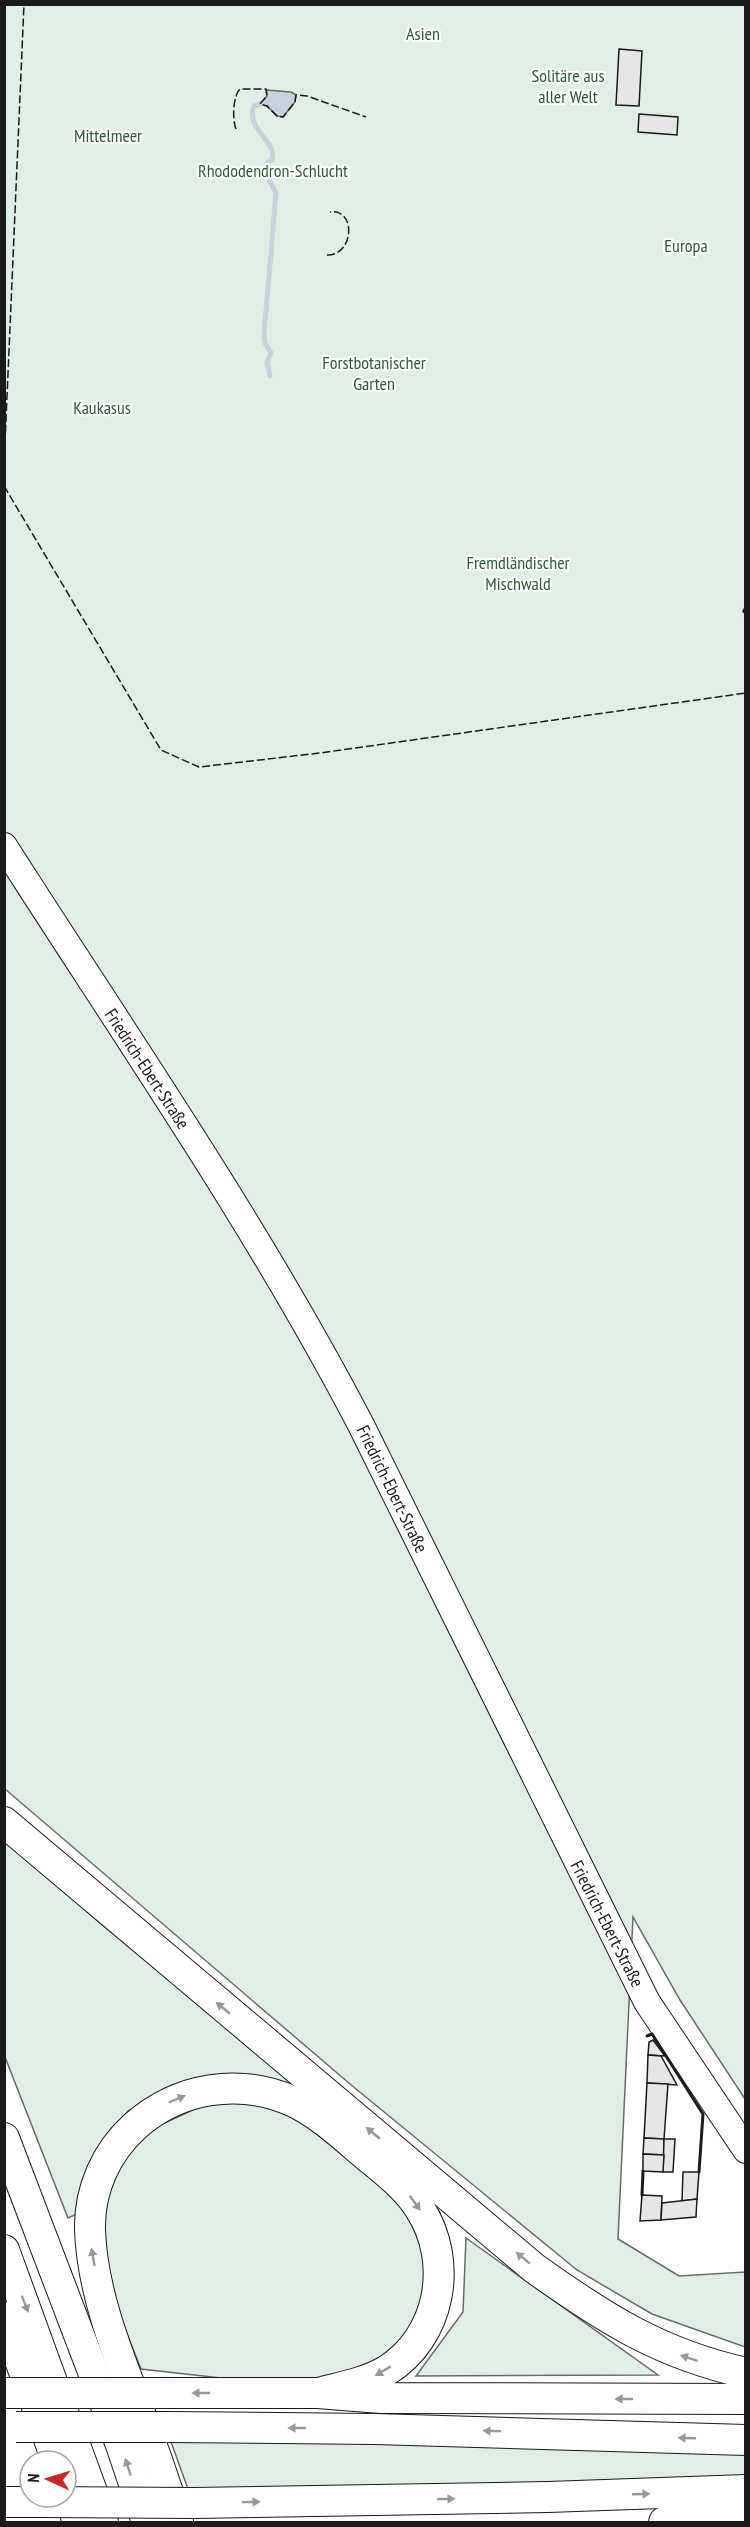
<svg xmlns="http://www.w3.org/2000/svg" width="750" height="2527" font-family="'PT Sans Narrow',sans-serif">
<style>
.green{fill:#e0efe3;stroke:#6a6a6a;stroke-width:1.5}
.water{fill:#c6d2dc;stroke:#6a6a6a;stroke-width:1.5}
.lines{fill:none;stroke-linecap:round;stroke-linejoin:round}
.stream{stroke:#c6d2dc;stroke-width:5}
.building{fill:#e6e6e6;stroke:#1a1a1a;stroke-width:1.5}
.major-casing{stroke:#1a1a1a;stroke-width:28}
.highway-casing{stroke:#1a1a1a;stroke-width:32}
.major{stroke:#fff;stroke-width:26}
.highway{stroke:#fff;stroke-width:30}
.highway-bridge-casing{stroke:#1a1a1a;stroke-width:32;stroke-linecap:butt}
.highway-bridge{stroke:#fff;stroke-width:30}
.fence{stroke:#1a1a1a;stroke-width:1.5;stroke-dasharray:8 3;stroke-linecap:butt}
.wall{stroke:#1a1a1a;stroke-width:3}
.oneway{fill:#989898}
.labels{text-anchor:middle;stroke-width:4.5;stroke-linejoin:round;paint-order:stroke}
.park-label{font-size:18px;fill:#2b5a34;stroke:#fff}
.street-label{font-size:18px;fill:#1a1a1a;stroke:#fff}
</style>
<rect width="100%" height="100%" fill="#fff"/>
<g class="green">
<path d="M 5,5 L 745,5 L 745,2099 L 680,2000 L 633,1917 L 618,2239 L 679,2276 L 745,2272 L 745,2347 L 652,2314 L 577,2270 L 350,2084 L 5,1789 Z"/>
<path d="M 4,1839 L 101,1924 L 307,2093 L 187,2081 L 128,2111 L 94,2157 L 81,2212 L 68,2218 L 5,2057 Z"/>
<path d="M 251,2099 L 297,2115 L 400,2198 L 428,2258 L 422,2304 L 410,2332 L 370,2366 L 329,2381 L 239,2380 L 141,2369 L 123,2324 L 101,2245 L 107,2194 L 124,2153 L 156,2127 L 212,2101 Z"/>
<path d="M 466,2238 L 658,2375 L 416,2376 L 463,2312 Z"/>
<path d="M 170,2439 L 745,2450 L 745,2480 L 188,2489 Z"/>
</g>
<path class="water" d="M 266,90 L 291,92 L 296,95 L 295,102 L 283,117 L 277,116 L 267,106 L 260,104 L 267,96 Z"/>
<g class="lines">
<path class="stream" d="M 267,102 L 254,106 C 245,130 278,141 272,160 L 267,163 L 266,174 L 276,193 L 264,335 L 265,343 L 271,353 L 267,362 L 270,376"/>
</g>
<g class="building">
<path d="M 619,49 L 642,51 L 639,106 L 616,105 Z"/>
<path d="M 639,114 L 678,117 L 677,135 L 638,132 Z"/>
<path d="M 653,2040 L 665,2056 L 648,2055 L 649,2042 Z"/>
<path d="M 648,2055 L 661,2056 L 677,2085 L 647,2083 Z"/>
<path d="M 647,2083 L 668,2084 L 664,2139 L 644,2138 Z"/>
<path d="M 644,2138 L 664,2139 L 664,2155 L 643,2154 Z"/>
<path d="M 664,2139 L 675,2139 L 673,2172 L 663,2172 Z"/>
<path d="M 643,2154 L 664,2155 L 663,2172 L 643,2171 Z"/>
<path d="M 683,2172 L 699,2172 L 697,2199 L 682,2201 Z"/>
<path d="M 642,2195 L 662,2196 L 661,2220 L 640,2221 Z"/>
<path d="M 697,2199 L 696,2217 L 661,2220 L 662,2203 Z"/>
</g>
<g class="lines">
<g class="major-casing">
<path id="major" d="M 4,846 C 126,1037 256,1224 361,1425 L 647,2002 L 746,2150"/>
</g>
<g class="highway-casing">
<g id="highway">
<path d="M 4,1822 L 534,2268 C 604,2318 660,2354 746,2373"/>
<path d="M 4,2138 L 121,2445 L 147,2522"/>
<path d="M 4,2250 L 103,2522"/>
<path d="M 4,2317 L 57,2461"/>
<path d="M 154,2393 L 318,2393 L 381,2398 L 746,2399"/>
<path d="M 166,2427 L 375,2429 L 746,2440"/>
<path d="M 66,2487 L 78,2522"/>
<path d="M 4,2502 L 41,2502"/>
<path d="M 193,2503 L 548,2497 L 746,2490"/>
<path d="M 178,2522 C 165,2482 151,2442 136,2402 C 115,2347 92,2289 90,2230 C 89,2190 106,2152 135,2126 C 179,2087 239,2078 292,2101 C 318,2113 341,2134 362,2152 C 383,2170 406,2186 420,2209 C 454,2262 441,2337 386,2371 C 365,2383 341,2387 318,2393"/>
<path d="M 664,2522 L 746,2508"/>
</g>
</g>
<use href="#major" class="major"/>
<use href="#highway" class="highway"/>
<g class="highway-bridge-casing">
<g id="highway-bridge">
<path d="M 5,2393 L 154,2393"/>
<path d="M 16,2427 L 166,2427"/>
<path d="M 41,2502 L 193,2503"/>
</g>
</g>
<use href="#highway-bridge" class="highway-bridge"/>
<g class="fence">
<path d="M 236,129 C 232,119 233,96 240,89 L 266,89 L 267,96 L 260,104 L 267,106 L 277,116 L 283,117 L 295,102 L 296,95 L 307,96 L 366,117"/>
<path d="M 327,255 C 350,256 356,220 339,213 C 336,211 333,212 330,212"/>
<path d="M 4,466 L 24,4"/>
<path d="M 4,486 L 161,750 L 199,767 L 320,753 L 746,693"/>
<path d="M 746,606 L 743,611 L 746,621"/>
</g>
<g class="wall">
<path d="M 647,2036 L 652,2034 L 703,2114 L 699,2172"/>
<path d="M 642,2195 L 643,2171"/>
</g>
</g>
<defs><path id="oneway-solid" d="M-6-.8H1V-3.2L6.5 0L1 3.2V.8H-6Z" transform="scale(1.5)"/></defs>
<g class="oneway">
<use href="#oneway-solid" transform="translate(223 2008) rotate(-140)"/>
<use href="#oneway-solid" transform="translate(177 2099) rotate(-23)"/>
<use href="#oneway-solid" transform="translate(373 2133) rotate(-140)"/>
<use href="#oneway-solid" transform="translate(415 2203) rotate(54)"/>
<use href="#oneway-solid" transform="translate(93 2257) rotate(-100)"/>
<use href="#oneway-solid" transform="translate(523 2258) rotate(-141)"/>
<use href="#oneway-solid" transform="translate(25 2304) rotate(69)"/>
<use href="#oneway-solid" transform="translate(689 2358) rotate(-162)"/>
<use href="#oneway-solid" transform="translate(383 2371) rotate(149)"/>
<use href="#oneway-solid" transform="translate(201 2393) rotate(-180)"/>
<use href="#oneway-solid" transform="translate(624 2399) rotate(-180)"/>
<use href="#oneway-solid" transform="translate(297 2428) rotate(-180)"/>
<use href="#oneway-solid" transform="translate(492 2431) rotate(-179)"/>
<use href="#oneway-solid" transform="translate(687 2438) rotate(-178)"/>
<use href="#oneway-solid" transform="translate(128 2467) rotate(-108)"/>
<use href="#oneway-solid" transform="translate(641 2494) rotate(-2)"/>
<use href="#oneway-solid" transform="translate(446 2499) rotate(-1)"/>
<use href="#oneway-solid" transform="translate(251 2502) rotate(-1)"/>
</g>
<g class="labels">
<g class="park-label">
<text x="423" y="40">Asien</text>
<text x="568" y="82">Solitäre aus<tspan x="568" dy="21">aller Welt</tspan></text>
<text x="108" y="142">Mittelmeer</text>
<text x="273" y="177">Rhododendron-Schlucht</text>
<text x="686" y="252">Europa</text>
<text x="374" y="369">Forstbotanischer<tspan x="374" dy="21">Garten</tspan></text>
<text x="102" y="414">Kaukasus</text>
<text x="518" y="569">Fremdländischer<tspan x="518" dy="21">Mischwald</tspan></text>
</g>
<g class="street-label">
<text transform="translate(147 1069) rotate(57)" y="6">Friedrich-Ebert-Straße</text>
<text transform="translate(392 1489) rotate(64)" y="6">Friedrich-Ebert-Straße</text>
<text transform="translate(607 1924) rotate(63)" y="6">Friedrich-Ebert-Straße</text>
</g>
</g>
<rect width="750" height="2527" fill="none" stroke="#1a1a1a" stroke-width="12"/>
<g transform="translate(48 2479) rotate(274)"><circle r="28" fill="#ffffff" stroke="#a3a3a3" stroke-width="1.5"/>
<path d="M0-4.5L10 22L0 15L-10 22Z" fill="#c62828"/>
<text y="-9" font-size="16" font-weight="bold" text-anchor="middle" fill="#1a1a1a">N</text>
</g>
</svg>
